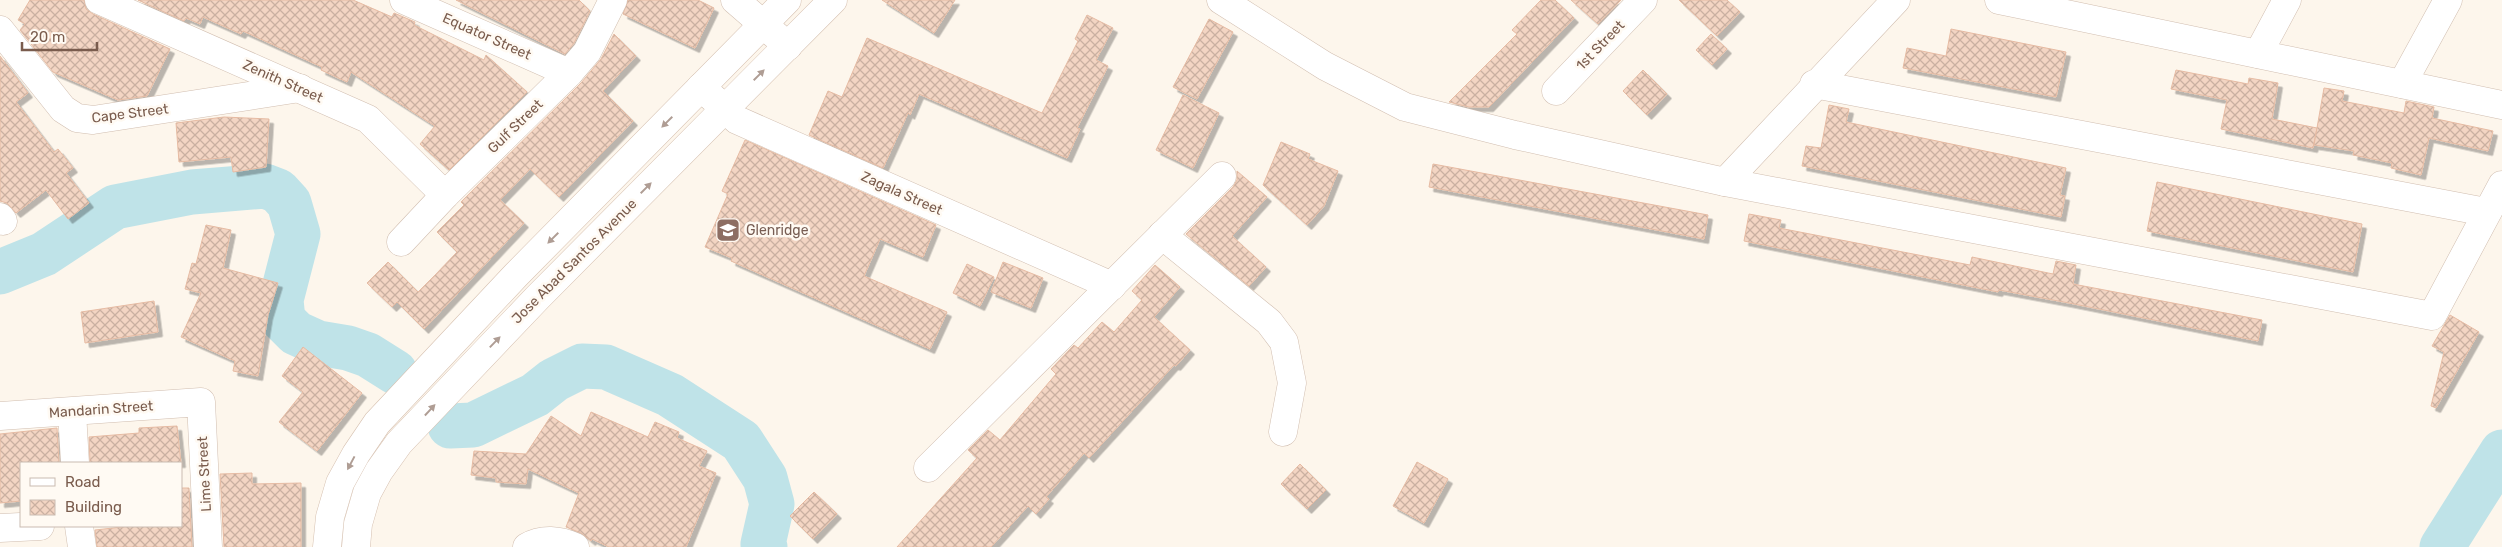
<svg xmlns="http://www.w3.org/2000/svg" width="2502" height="547" font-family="Rubik,sans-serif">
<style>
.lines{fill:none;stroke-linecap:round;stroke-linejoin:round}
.river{stroke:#bfe3e8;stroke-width:45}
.building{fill:url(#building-cross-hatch);stroke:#e6bba3;filter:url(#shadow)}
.street-casing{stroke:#d1beb0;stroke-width:29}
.secondary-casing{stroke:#d6c0b0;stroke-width:29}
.street{stroke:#fff;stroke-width:28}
.secondary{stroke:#fff;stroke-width:28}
.oneway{fill:#af9d94}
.labels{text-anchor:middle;stroke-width:5;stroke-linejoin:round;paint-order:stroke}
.street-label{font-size:14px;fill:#7a5c4d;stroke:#fffaf3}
.education-label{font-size:14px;fill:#785e54;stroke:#fffaf3;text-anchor:start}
</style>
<defs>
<pattern id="building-cross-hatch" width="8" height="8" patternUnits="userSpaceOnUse" patternTransform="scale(1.25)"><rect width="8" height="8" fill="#f3d5c3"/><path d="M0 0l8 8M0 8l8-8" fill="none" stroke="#cab0a1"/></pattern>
<filter id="shadow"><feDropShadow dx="4.5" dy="4.5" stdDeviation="0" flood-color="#0004"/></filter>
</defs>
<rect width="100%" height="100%" fill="#fdf6ec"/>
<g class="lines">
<g class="river">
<path d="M 0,272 L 44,254 L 115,207 L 192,192 L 265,186 L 278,191 L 289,203 L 298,234 L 281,300 L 283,320 L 296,333 L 318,343 L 348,348 L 368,355 L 395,372"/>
<path d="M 450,426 L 473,425 L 535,395 L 554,380 L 582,366 L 606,367 L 670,395 L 741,441 L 765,478 L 772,504 L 763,544 L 765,547"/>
<path d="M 2442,547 L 2502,452"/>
</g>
</g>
<g class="building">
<path d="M 30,0 L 84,0 L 86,9 L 93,14 L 170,49 L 147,96 L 118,100 L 53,72 L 20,30 L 25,24 L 18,20 Z"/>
<path d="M 138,0 L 353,0 L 392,17 L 394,13 L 415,22 L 414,25 L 484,60 L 486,55 L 527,92 L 449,170 L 420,144 L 435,126 L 351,72 L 347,82 L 321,70 L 322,67 L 243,31 L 241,34 L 203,17 L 200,24 L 186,18 L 184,21 Z"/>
<path d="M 456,0 L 579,0 L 590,11 L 574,43 L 565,54 Z"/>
<path d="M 628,0 L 698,0 L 714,8 L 695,48 L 623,14 Z"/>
<path d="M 882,0 L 955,0 L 934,33 Z"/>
<path d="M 1541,0 L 1555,0 L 1574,18 L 1489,107 L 1469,107 L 1449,102 L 1517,34 L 1512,30 Z"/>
<path d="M 1571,0 L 1621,0 L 1598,24 Z"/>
<path d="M 1679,0 L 1727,0 L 1740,12 L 1717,36 Z"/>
<path d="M 1087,15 L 1113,28 L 1096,60 L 1108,66 L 1077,128 L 1080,129 L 1067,158 L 919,94 L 910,115 L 908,113 L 883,168 L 809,135 L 828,91 L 842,97 L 867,38 L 1042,113 L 1078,41 L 1075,39 Z"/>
<path d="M 1209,19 L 1233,32 L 1197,99 L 1173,87 Z"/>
<path d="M 1951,29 L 2066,52 L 2056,97 L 1903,68 L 1907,48 L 1946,56 Z"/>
<path d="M 614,34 L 636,56 L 603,91 L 633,121 L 559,197 L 530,169 L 500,200 L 524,223 L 424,329 L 397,302 L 392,307 L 367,283 L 388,262 L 418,292 L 436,274 L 457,252 L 437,232 L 464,205 L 461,202 L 581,83 L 601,59 Z"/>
<path d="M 1711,34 L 1727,49 L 1712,65 L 1696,50 Z"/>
<path d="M 0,56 L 28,93 L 16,102 L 54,152 L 58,149 L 73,168 L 66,173 L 89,203 L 68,219 L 46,190 L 16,213 L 7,203 L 0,201 Z"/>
<path d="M 1643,70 L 1667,94 L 1647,115 L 1623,91 Z"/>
<path d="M 2176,70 L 2248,84 L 2249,78 L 2278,83 L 2272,119 L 2317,128 L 2313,148 L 2221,129 L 2227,100 L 2171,89 Z"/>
<path d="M 2324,88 L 2344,91 L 2342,101 L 2404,113 L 2406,101 L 2434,107 L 2432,118 L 2493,131 L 2488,151 L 2429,138 L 2421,175 L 2391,168 L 2392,163 L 2353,155 L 2354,151 L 2314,145 Z"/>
<path d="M 1183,95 L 1219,113 L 1193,168 L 1156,150 Z"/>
<path d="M 1829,105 L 1849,109 L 1846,122 L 2066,168 L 2060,195 L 2065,196 L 2061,217 L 1802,166 L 1806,146 L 1821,148 Z"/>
<path d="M 224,117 L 269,119 L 266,167 L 233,172 L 231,157 L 179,162 L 176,123 Z"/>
<path d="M 745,140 L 936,225 L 923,257 L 880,239 L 864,276 L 947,312 L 930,349 L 731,261 L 732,258 L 705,247 L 728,194 L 722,191 Z"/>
<path d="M 1281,142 L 1310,154 L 1308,159 L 1338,171 L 1324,206 L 1307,225 L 1263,185 Z"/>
<path d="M 1433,164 L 1708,215 L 1704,239 L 1429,187 Z"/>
<path d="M 1237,171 L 1267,197 L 1232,236 L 1266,267 L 1249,286 L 1186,234 L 1233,187 L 1237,180 Z"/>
<path d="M 2157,182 L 2362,224 L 2353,272 L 2147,231 Z"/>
<path d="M 1749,214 L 1781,220 L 1779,228 L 1970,265 L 1972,257 L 2053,274 L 2056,261 L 2076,265 L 2073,284 L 2262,320 L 2258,341 L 2069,303 L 1999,290 L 1998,292 L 1744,241 Z"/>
<path d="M 206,225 L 231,230 L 223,268 L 278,283 L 268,315 L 258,376 L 233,371 L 235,361 L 181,337 L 201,293 L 185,289 L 192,263 L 196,264 Z"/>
<path d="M 1003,262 L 1043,278 L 1031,308 L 991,292 Z"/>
<path d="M 967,264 L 994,277 L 980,306 L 953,293 Z"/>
<path d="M 1155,265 L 1180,287 L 1154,317 L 1190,350 L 1176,366 L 1174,365 L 1089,458 L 1084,453 L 1046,497 L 1049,499 L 1036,514 L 1028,506 L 991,547 L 897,547 L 977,458 L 968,450 L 988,430 L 1000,440 L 1056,374 L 1051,369 L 1074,345 L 1078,348 L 1102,322 L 1114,332 L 1142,300 L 1132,291 Z"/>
<path d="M 154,301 L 158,332 L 85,343 L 81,312 Z"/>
<path d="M 2450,315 L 2479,332 L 2436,408 L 2431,406 L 2444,352 L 2432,346 Z"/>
<path d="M 303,347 L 362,393 L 317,451 L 279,422 L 303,392 L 282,376 Z"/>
<path d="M 591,412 L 648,437 L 655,422 L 679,432 L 677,438 L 707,451 L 699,466 L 716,473 L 686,547 L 609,547 L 592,539 L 591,541 L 581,533 L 566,527 L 579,493 L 528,469 L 526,484 L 496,482 L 496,478 L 471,475 L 474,451 L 526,454 L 551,416 L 581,436 Z"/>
<path d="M 177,426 L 181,463 L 90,463 L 89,437 L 139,433 L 139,428 Z"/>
<path d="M 57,428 L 59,463 L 21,463 L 21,501 L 0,503 L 0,434 Z"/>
<path d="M 1417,462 L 1448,479 L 1424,523 L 1393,506 Z"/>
<path d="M 1300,464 L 1326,490 L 1307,509 L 1281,484 Z"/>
<path d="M 252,473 L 252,484 L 301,483 L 301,547 L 224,547 L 220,474 Z"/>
<path d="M 181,488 L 189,488 L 192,547 L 97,547 L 95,530 L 131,526 L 181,526 Z"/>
<path d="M 814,492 L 837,514 L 813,539 L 790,516 Z"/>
</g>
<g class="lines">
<g class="street-casing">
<g id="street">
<path d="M 99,0 L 368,119 L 445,195"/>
<path d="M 404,0 L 569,73"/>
<path d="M 735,0 L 788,46"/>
<path d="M 1221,0 L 1325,66 L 1405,107 L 1515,135 L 1725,182 L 2432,316 L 2502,185"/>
<path d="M 1999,0 L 2502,105"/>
<path d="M 0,30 L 63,109 L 77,118 L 93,120 L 300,88"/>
<path d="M 2258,54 L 2287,0"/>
<path d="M 1814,84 L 2486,212"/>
<path d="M 2402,84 L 2448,0"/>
<path d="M 701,87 L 737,120 L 1112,286"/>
<path d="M 1556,91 L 1643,0"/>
<path d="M 1725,182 L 1896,0"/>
<path d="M 0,217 L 3,221"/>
<path d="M 1162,235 L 1269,322 L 1284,342 L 1292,383 L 1283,432"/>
<path d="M 401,242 L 445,195 L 569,73 L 587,52 L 613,0"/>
<path d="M 72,412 L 75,463"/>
<path d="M 0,416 L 201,402 L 208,547"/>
<path d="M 928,468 L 1222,176"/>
<path d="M 79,526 L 82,547"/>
<path d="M 0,528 L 40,526"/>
<path d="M 527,547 C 542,538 560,540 575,547"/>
</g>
</g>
<g class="secondary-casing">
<g id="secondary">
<path d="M 327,547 L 330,517 L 340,483 L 356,454 L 377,423 L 516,275 L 787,0"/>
<path d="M 356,547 L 358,524 L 367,493 L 379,471 L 399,443 L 538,297 L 833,0"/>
</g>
</g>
<use href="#street" class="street"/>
<use href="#secondary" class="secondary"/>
</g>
<defs><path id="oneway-solid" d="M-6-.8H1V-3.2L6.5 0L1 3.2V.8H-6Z" transform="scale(1.25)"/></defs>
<g class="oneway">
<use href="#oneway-solid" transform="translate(759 75) rotate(-45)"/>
<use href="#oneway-solid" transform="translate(667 122) rotate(135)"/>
<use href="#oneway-solid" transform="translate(646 188) rotate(-45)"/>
<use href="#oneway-solid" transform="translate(553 238) rotate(135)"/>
<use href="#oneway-solid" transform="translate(495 342) rotate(-46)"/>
<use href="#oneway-solid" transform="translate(430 410) rotate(-47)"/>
<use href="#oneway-solid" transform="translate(351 463) rotate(118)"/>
</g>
<defs>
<g id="school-square" transform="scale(1.25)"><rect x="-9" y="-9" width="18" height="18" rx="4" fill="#8d6e63" stroke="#fffaf3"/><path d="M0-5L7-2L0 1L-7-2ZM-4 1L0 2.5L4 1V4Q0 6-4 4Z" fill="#fff"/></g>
</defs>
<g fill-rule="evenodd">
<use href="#school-square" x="728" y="230"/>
</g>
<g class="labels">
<g class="street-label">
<text transform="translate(487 36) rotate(24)" y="5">Equator Street</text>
<text transform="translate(1600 45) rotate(-46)" y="5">1st Street</text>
<text transform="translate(283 81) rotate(24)" y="5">Zenith Street</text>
<text transform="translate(130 113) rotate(-7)" y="5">Cape Street</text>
<text transform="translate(515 126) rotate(-44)" y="5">Gulf Street</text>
<text transform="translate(902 193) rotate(24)" y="5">Zagala Street</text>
<text transform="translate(574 261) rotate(-45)" y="5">Jose Abad Santos Avenue</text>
<text transform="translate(101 409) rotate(-4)" y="5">Mandarin Street</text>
<text transform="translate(204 474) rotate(-93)" y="5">Lime Street</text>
</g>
<g class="education-label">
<text x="746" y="235">Glenridge</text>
</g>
</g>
<rect x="20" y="462" width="162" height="65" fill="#fffaf3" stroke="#cabbb1"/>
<rect x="30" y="478" width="25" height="8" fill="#ffffff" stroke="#cabbb1"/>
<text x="65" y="487" font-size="15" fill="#7a5c4d">Road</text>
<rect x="30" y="500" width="25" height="15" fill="url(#building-cross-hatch)" stroke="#cabbb1"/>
<text x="65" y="512" font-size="15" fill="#7a5c4d">Building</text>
<path d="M22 42v8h75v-8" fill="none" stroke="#7a5c4d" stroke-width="2.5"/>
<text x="30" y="42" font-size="15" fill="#7a5c4d" stroke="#fffaf3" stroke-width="4" paint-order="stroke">20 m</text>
</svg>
